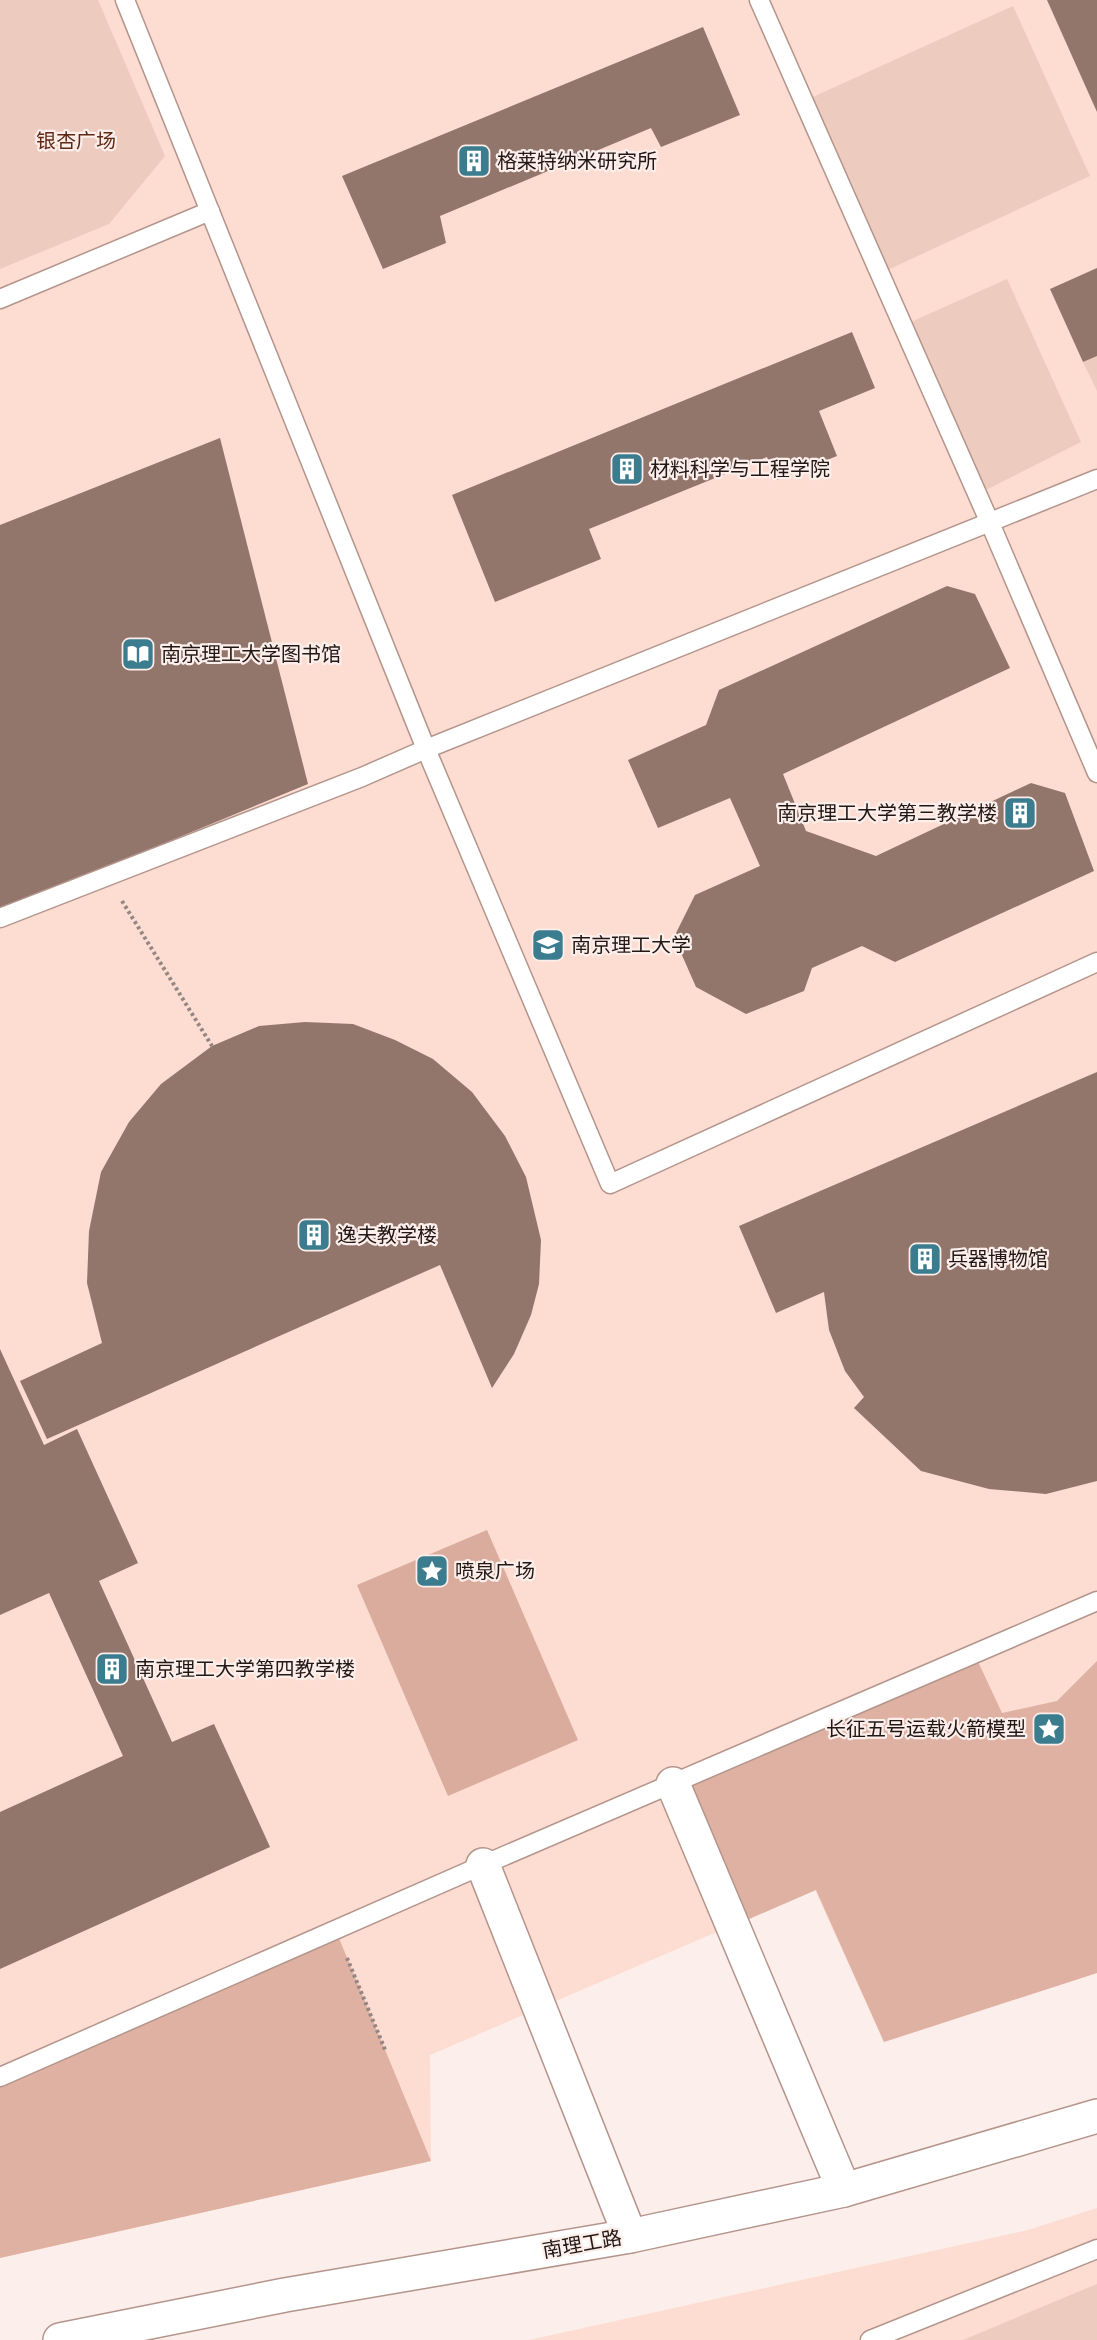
<svg xmlns="http://www.w3.org/2000/svg" width="1097" height="2340" font-family="'Asap Condensed','Noto Sans SC',sans-serif">
<style>
.built{fill:#fddcd1}
.green{fill:#eecbbf}
.forest{fill:#deb1a2}
.water{fill:#d9ac9d}
.building{fill:#92756b}
.lines{fill:none;stroke-linecap:round;stroke-linejoin:round}
.service-casing{stroke:#b4958b;stroke-width:21}
.minor-casing{stroke:#b4958b;stroke-width:36}
.tertiary-casing{stroke:#b4958b;stroke-width:36}
.path{stroke:#948783;stroke-width:4;stroke-dasharray:3 3;stroke-linecap:butt}
.service{stroke:#fff;stroke-width:18}
.minor{stroke:#fff;stroke-width:33}
.tertiary{stroke:#fff;stroke-width:33}
.labels{text-anchor:middle;stroke-width:4.5;stroke-linejoin:round;paint-order:stroke}
.park-label{font-size:20px;fill:#602915;stroke:#fceeea}
.poi-label{font-size:20px;fill:#221713;stroke:#fceeea;text-anchor:start}
.street-label{font-size:20px;fill:#221713;stroke:#fceeea}
</style>
<rect width="100%" height="100%" fill="#fceeea"/>
<g class="built">
<path d="M 0,0 L 1097,0 L 1097,1973 L 884,2042 L 815,1890 L 430,2055 L 431,2161 L 0,2258 Z"/>
<path d="M 1097,2208 L 1097,2340 L 529,2340 L 1028,2230 Z"/>
</g>
<g class="green">
<path d="M 0,0 L 98,0 L 165,156 L 109,224 L 0,269 Z"/>
<path d="M 1013,6 L 1090,176 L 879,274 L 804,101 Z"/>
<path d="M 1007,279 L 1081,442 L 978,494 L 902,326 Z"/>
<path d="M 1097,356 L 1097,391 L 1083,362 Z"/>
<path d="M 1097,2284 L 1097,2340 L 963,2340 Z"/>
</g>
<g class="forest">
<path d="M 974,1653 L 1002,1713 L 1057,1701 L 1097,1661 L 1097,1973 L 884,2042 L 816,1890 L 733,1926 L 673,1784 Z"/>
<path d="M 336,1931 L 431,2161 L 0,2258 L 0,2077 Z"/>
</g>
<path class="water" d="M 487,1530 L 578,1740 L 448,1796 L 357,1585 Z"/>
<g class="building">
<path d="M 1047,0 L 1097,0 L 1097,112 Z"/>
<path d="M 703,27 L 740,115 L 661,147 L 651,128 L 440,216 L 446,243 L 383,269 L 342,176 Z"/>
<path d="M 1097,268 L 1097,356 L 1083,362 L 1050,289 Z"/>
<path d="M 852,332 L 875,388 L 819,411 L 837,456 L 777,480 L 767,457 L 589,529 L 601,559 L 495,602 L 452,495 Z"/>
<path d="M 220,438 L 308,784 L 0,911 L 0,525 Z"/>
<path d="M 947,586 L 975,594 L 1010,668 L 783,774 L 806,831 L 876,856 L 1031,783 L 1065,793 L 1094,871 L 895,962 L 862,946 L 812,968 L 804,991 L 746,1014 L 696,987 L 674,937 L 695,895 L 760,866 L 730,798 L 658,828 L 628,760 L 706,725 L 719,690 Z"/>
<path d="M 305,1022 L 353,1024 L 395,1040 L 433,1059 L 472,1092 L 505,1136 L 526,1177 L 541,1240 L 539,1284 L 531,1315 L 514,1354 L 492,1388 L 440,1265 L 47,1439 L 20,1381 L 102,1343 L 87,1283 L 89,1231 L 101,1172 L 129,1122 L 161,1084 L 212,1046 L 259,1026 Z"/>
<path d="M 1097,1072 L 1097,1481 L 1046,1494 L 989,1489 L 921,1471 L 854,1408 L 864,1397 L 845,1371 L 829,1330 L 824,1292 L 776,1313 L 739,1226 Z"/>
<path d="M 0,1349 L 44,1445 L 77,1429 L 138,1563 L 99,1581 L 172,1742 L 214,1724 L 270,1847 L 0,1969 L 0,1812 L 123,1756 L 49,1593 L 0,1615 Z"/>
</g>
<g class="lines">
<g class="service-casing">
<g id="service">
<path d="M 125,0 L 426,749 L 610,1184 L 1097,962"/>
<path d="M 759,0 L 990,523 L 1097,773"/>
<path d="M 0,299 L 210,211"/>
<path d="M 0,918 L 362,777 L 426,749 L 1097,479"/>
<path d="M 0,2077 L 483,1865 L 1097,1601"/>
<path d="M 870,2340 L 1097,2249"/>
</g>
</g>
<g class="minor-casing">
<g id="minor">
<path d="M 673,1784 L 844,2190"/>
<path d="M 483,1865 L 630,2236"/>
</g>
</g>
<g class="tertiary-casing">
<path id="tertiary" d="M 60,2340 L 285,2295 L 630,2236 L 844,2190 L 1097,2116"/>
</g>
<g class="path">
<path d="M 122,901 L 212,1046"/>
<path d="M 347,1958 L 386,2052"/>
</g>
<use href="#service" class="service"/>
<use href="#minor" class="minor"/>
<use href="#tertiary" class="tertiary"/>
</g>
<defs>
<g id="building-square" transform="scale(1.725)"><rect x="-9" y="-9" width="18" height="18" rx="4" fill="#3b7c8f" stroke="#fceeea"/><path d="M-4-6H4V6H1V3H-1V6H-4ZM-2.5-4.3h1.7v1.8h-1.7ZM.8-4.3h1.7v1.8H.8ZM-2.5-1h1.7V.8h-1.7ZM.8-1h1.7V.8H.8Z" fill="#fff"/></g>
<g id="library-square" transform="scale(1.725)"><rect x="-9" y="-9" width="18" height="18" rx="4" fill="#3b7c8f" stroke="#fceeea"/><path d="M-6-4Q-3-5.5-.7-3.5V5Q-3 3-6 4ZM6-4Q3-5.5 .7-3.5V5Q3 3 6 4Z" fill="#fff"/></g>
<g id="university-square" transform="scale(1.725)"><rect x="-9" y="-9" width="18" height="18" rx="4" fill="#3b7c8f" stroke="#fceeea"/><path d="M0-5L7-2L0 1L-7-2ZM-4 1L0 2.5L4 1V4Q0 6-4 4Z" fill="#fff"/></g>
<g id="sight-square" transform="scale(1.725)"><rect x="-9" y="-9" width="18" height="18" rx="4" fill="#3b7c8f" stroke="#fceeea"/><path d="M0-6L1.8-2.2L6-1.7L2.9 1.2L3.7 5.4L0 3.3L-3.7 5.4L-2.9 1.2L-6-1.7L-1.8-2.2Z" fill="#fff"/></g>
</defs>
<g fill-rule="evenodd">
<use href="#building-square" x="474" y="161"/>
<use href="#building-square" x="627" y="469"/>
<use href="#library-square" x="138" y="654"/>
<use href="#building-square" x="1020" y="813"/>
<use href="#university-square" x="548" y="945"/>
<use href="#building-square" x="314" y="1235"/>
<use href="#building-square" x="925" y="1259"/>
<use href="#sight-square" x="432" y="1571"/>
<use href="#building-square" x="112" y="1669"/>
<use href="#sight-square" x="1049" y="1729"/>
</g>
<g class="labels">
<g class="park-label">
<text x="76" y="148">银杏广场</text>
</g>
<g class="poi-label">
<text x="497" y="168">格莱特纳米研究所</text>
<text x="650" y="476">材料科学与工程学院</text>
<text x="161" y="661">南京理工大学图书馆</text>
<text x="997" y="820" text-anchor="end">南京理工大学第三教学楼</text>
<text x="571" y="952">南京理工大学</text>
<text x="337" y="1242">逸夫教学楼</text>
<text x="948" y="1266">兵器博物馆</text>
<text x="455" y="1578">喷泉广场</text>
<text x="135" y="1676">南京理工大学第四教学楼</text>
<text x="1026" y="1736" text-anchor="end">长征五号运载火箭模型</text>
</g>
<g class="street-label">
<text transform="translate(582 2244) rotate(-10)" y="7">南理工路</text>
</g>
</g>
</svg>
